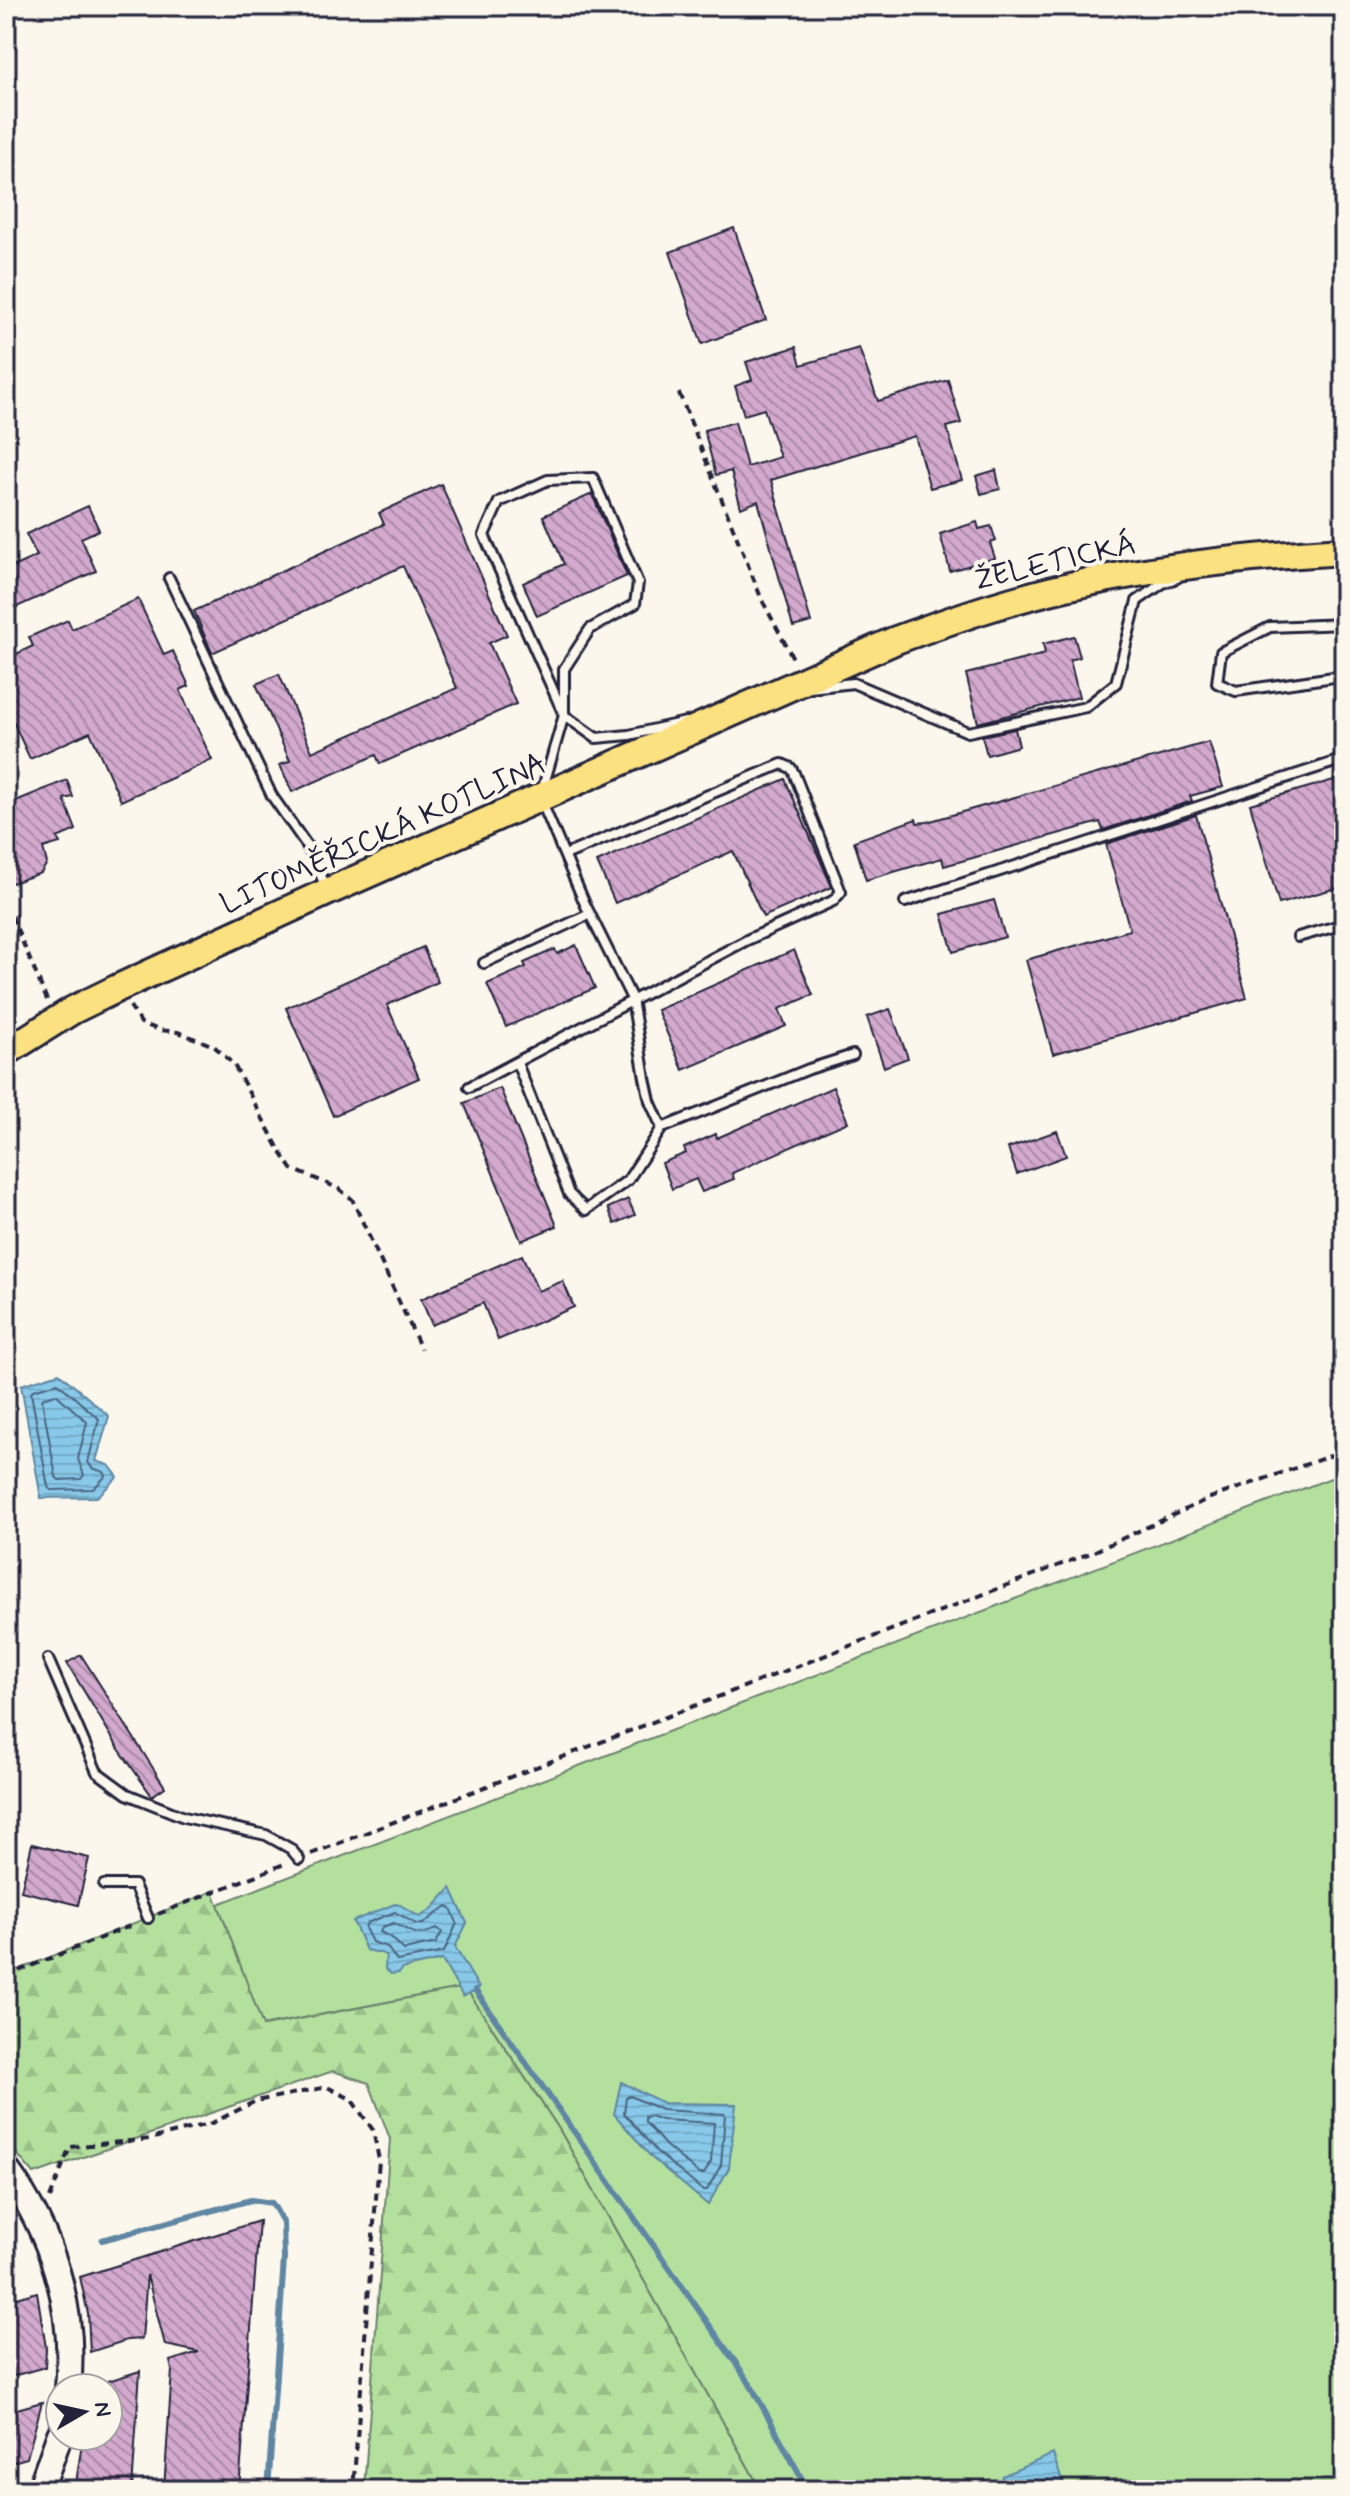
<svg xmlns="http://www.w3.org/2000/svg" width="1350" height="2496" font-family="Mynerve,sans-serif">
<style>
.grass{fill:#b4e09e;stroke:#6b816c;stroke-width:2}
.forest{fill:url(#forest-firs);stroke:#6b816c;stroke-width:2}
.water{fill:url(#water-rules);stroke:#5f86a3;stroke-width:2}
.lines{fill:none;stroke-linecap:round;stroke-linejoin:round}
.shore{stroke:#4b6480;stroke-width:2}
.stream{stroke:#5f86a3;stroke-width:6}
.building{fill:url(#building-back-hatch);stroke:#22223b;stroke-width:2}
.service-casing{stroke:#22223b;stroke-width:14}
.secondary-casing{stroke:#22223b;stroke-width:30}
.primary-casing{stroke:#22223b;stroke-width:32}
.path{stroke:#22223b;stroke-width:4;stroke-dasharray:8 6;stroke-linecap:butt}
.service{stroke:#fbf7ec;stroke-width:8}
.secondary{stroke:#fbf7ec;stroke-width:24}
.primary{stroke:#fbe180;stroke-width:26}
.labels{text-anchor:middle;stroke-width:8;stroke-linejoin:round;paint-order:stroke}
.street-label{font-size:30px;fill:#22223b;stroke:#fbf7ec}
</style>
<defs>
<pattern id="forest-firs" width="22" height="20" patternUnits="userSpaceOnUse" patternTransform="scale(2)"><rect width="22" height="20" fill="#b4e09e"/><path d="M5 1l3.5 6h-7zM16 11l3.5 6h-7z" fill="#9ac089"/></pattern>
<pattern id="water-rules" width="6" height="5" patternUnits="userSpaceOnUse" patternTransform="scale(2)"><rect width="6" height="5" fill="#88c8e8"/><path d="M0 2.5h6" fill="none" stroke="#75acc8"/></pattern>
<pattern id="building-back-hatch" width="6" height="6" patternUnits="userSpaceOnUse" patternTransform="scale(2)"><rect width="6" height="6" fill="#d3a9ce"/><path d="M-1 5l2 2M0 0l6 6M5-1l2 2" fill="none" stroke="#ab89a8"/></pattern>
</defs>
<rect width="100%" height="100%" fill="#fbf7ec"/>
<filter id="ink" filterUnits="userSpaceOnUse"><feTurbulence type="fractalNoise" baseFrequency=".0125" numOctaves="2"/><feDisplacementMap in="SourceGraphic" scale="16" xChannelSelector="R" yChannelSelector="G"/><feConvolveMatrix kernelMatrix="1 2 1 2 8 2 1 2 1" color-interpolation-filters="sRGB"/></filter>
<g filter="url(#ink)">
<path class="grass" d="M 1344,1473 L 1344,2490 L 761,2490 L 559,2129 L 465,1987 L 262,2026 L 218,1904 Z"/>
<path class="forest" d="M 213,1891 L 263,2026 L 465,1987 L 559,2129 L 761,2490 L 364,2490 L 390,2139 L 369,2083 L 333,2071 L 34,2174 L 6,2141 L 6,1975 Z"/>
<g class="water">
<path d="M 59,1373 L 109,1416 L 96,1461 L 109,1465 L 118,1477 L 97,1497 L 41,1498 L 21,1385 Z"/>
<path d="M 451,1888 L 467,1923 L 455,1947 L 479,1988 L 463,1997 L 442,1960 L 401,1969 L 399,1973 L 391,1974 L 385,1969 L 386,1956 L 381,1953 L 366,1950 L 353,1921 L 397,1903 L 420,1917 L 433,1908 Z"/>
<path d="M 621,2082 L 663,2103 L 736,2104 L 729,2168 L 708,2205 L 652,2158 L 614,2114 Z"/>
<path d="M 1053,2454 L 1065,2490 L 1002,2490 L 1002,2476 Z"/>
</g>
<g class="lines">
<g class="shore">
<path d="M 58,1383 L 99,1419 L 88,1462 L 92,1468 L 104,1472 L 106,1476 L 93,1489 L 51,1490 L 48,1487 L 31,1393 L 33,1390 Z"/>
<path d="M 56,1394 L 87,1422 L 78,1459 L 84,1475 L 81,1479 L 59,1480 L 56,1477 L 42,1400 L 45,1397 Z"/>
<path d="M 447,1906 L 451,1908 L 457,1923 L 444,1952 L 397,1961 L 387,1947 L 372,1942 L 365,1928 L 367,1923 L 395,1912 L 416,1924 L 423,1924 Z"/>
<path d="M 394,1923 C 411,1932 419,1939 437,1928 L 442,1932 L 436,1943 L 404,1950 L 392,1938 L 380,1932 L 382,1927 Z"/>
<path d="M 630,2096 L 662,2110 L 725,2114 L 721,2165 L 707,2190 L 702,2190 L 657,2152 L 624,2113 L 626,2098 Z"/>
<path d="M 650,2116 L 662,2120 L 714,2123 L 711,2162 L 704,2174 L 699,2174 L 665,2145 L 645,2122 L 645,2117 Z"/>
</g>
<g class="stream">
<path d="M 475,1990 L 749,2382 L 808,2490"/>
<path d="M 102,2240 L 251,2200 L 272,2203 L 283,2222 L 284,2259 L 268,2490"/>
</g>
</g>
<g class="building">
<path d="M 734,228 L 766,320 L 702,344 L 670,252 Z"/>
<path d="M 796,347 L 801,365 L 859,348 L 878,401 L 948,380 L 961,423 L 947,427 L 962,480 L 930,488 L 915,436 L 771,480 L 811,622 L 793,627 L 758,501 L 741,508 L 731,471 L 716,475 L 704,430 L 735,422 L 747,467 L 780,457 L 764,409 L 744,415 L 735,386 L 752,380 L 746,362 Z"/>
<path d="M 996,470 L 1000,489 L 981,494 L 976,476 Z"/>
<path d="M 441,484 L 507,635 L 489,643 L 516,704 L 380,764 L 376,755 L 292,792 L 280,765 L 290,761 L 256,684 L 279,674 L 312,752 L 457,688 L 403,566 L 212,653 L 194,611 L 384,524 L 379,513 Z"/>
<path d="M 592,494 L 627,576 L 537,616 L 523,583 L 564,564 L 543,516 Z"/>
<path d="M 88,506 L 99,530 L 81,538 L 96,571 L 6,612 L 6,570 L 37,556 L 26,534 Z"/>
<path d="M 977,522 L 979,529 L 991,526 L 996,541 L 990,543 L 995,558 L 950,571 L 940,534 Z"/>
<path d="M 138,599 L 164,655 L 173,651 L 189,686 L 180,690 L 212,760 L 121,801 L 90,732 L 30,759 L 6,706 L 6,659 L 33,646 L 29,637 L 68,620 L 72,629 Z"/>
<path d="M 1074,636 L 1080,657 L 1070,660 L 1079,697 L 978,723 L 966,674 L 1045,654 L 1043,644 Z"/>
<path d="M 1015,729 L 1019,746 L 987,755 L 982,736 Z"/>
<path d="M 1209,742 L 1223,787 L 1190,796 L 1192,801 L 1103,830 L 1100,822 L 944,866 L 942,858 L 866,880 L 854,841 L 916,819 L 917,823 L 927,822 Z"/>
<path d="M 1344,777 L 1344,886 L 1279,904 L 1250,804 Z"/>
<path d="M 785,779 L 832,887 L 763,917 L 733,851 L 615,903 L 597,862 Z"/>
<path d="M 67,780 L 73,797 L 64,799 L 76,830 L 57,838 L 60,843 L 43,848 L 47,863 L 41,873 L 12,883 L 6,871 L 6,805 Z"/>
<path d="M 1196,815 L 1247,998 L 1053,1054 L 1026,960 L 1130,930 L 1106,844 Z"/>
<path d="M 994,900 L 1005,937 L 953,952 L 942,914 Z"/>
<path d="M 576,945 L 595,988 L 506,1027 L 487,984 L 526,967 L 524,963 L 555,949 L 557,954 Z"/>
<path d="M 423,947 L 438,982 L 387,1005 L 419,1078 L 333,1116 L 286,1008 Z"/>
<path d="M 794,950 L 813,995 L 779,1009 L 786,1026 L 683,1070 L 657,1010 Z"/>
<path d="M 890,1009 L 908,1058 L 884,1067 L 867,1017 Z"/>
<path d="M 833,1087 L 848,1122 L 732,1173 L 734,1179 L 702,1192 L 696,1179 L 672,1189 L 662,1163 L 686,1153 L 684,1148 L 716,1134 L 717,1138 Z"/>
<path d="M 500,1088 L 557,1226 L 521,1241 L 464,1103 Z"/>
<path d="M 1057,1131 L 1066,1156 L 1017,1174 L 1008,1148 Z"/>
<path d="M 628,1199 L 635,1215 L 615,1224 L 608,1208 Z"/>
<path d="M 522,1255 L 538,1291 L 563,1281 L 574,1307 L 498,1340 L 483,1303 L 432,1325 L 421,1299 Z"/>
<path d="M 81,1655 L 165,1787 L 152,1796 L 119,1749 L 67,1663 Z"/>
<path d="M 32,1844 L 89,1858 L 78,1905 L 21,1891 Z"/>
<path d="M 259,2221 L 239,2490 L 164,2490 L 172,2370 L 170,2361 L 199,2352 L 165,2345 L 147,2275 L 142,2339 L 127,2340 L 90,2352 L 88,2314 L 80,2277 Z"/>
<path d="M 37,2292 L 46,2348 L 45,2367 L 6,2378 L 6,2301 Z"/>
<path d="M 140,2371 L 132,2490 L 75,2490 L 83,2436 L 108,2436 L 108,2381 Z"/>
<path d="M 42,2402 L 27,2458 L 6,2464 L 6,2412 Z"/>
</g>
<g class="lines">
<g class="service-casing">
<g id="service">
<path d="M 169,578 L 272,796 L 308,847 L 326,887"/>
<path d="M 1344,624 L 1270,627 L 1221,652 L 1217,683 L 1236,691 L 1341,676 L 1344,629"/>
<path d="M 810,688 L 853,683 L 968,732 L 1086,707 L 1116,683 L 1137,601 L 1163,583 L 1177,578"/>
<path d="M 905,902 L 1344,759"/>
<path d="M 1298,937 L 1344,924"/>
<path d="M 484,963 L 590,914"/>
<path d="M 517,1063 L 569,1194 L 586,1210 L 628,1180 L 662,1128 L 809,1069 L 853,1055"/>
<path d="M 469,1087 L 747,940 L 833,901 L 841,892 L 794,773 L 791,768 L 782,764 L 565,855"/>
<path d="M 662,1128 L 650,1101 L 645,1078 L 632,999 L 585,904 L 540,798 L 564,715 L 484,535 L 499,502 L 548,480 L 593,478 L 638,583 L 635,604 L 590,629 L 564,669 L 564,715 L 596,738 L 629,735 L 686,722"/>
<path d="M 48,1659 L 97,1772 L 127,1794 L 184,1817 L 266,1835 L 291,1849 L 299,1859"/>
<path d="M 104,1885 L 134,1885 L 148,1918"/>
</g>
</g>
<g class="secondary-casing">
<g id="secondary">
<path d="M 6,2169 C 52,2232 76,2309 68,2388"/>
<path d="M 40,2490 L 60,2434"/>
</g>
</g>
<g class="primary-casing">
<path id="primary" d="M 6,1052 L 73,1010 L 118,988 L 327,892 L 896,640 C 959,617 1023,595 1089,582 C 1173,565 1259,556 1344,551"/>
</g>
<g class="path">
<path d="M 679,393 L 762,600 L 795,662"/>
<path d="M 6,903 L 47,1000"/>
<path d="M 130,1006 L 141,1023 L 159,1030 L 178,1032 L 214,1046 L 234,1065 L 280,1151 L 292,1169 L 338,1188 L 352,1199 L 421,1349"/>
<path d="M 311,1854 L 1093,1552 L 1210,1498 L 1344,1451"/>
<path d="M 158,1914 L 287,1863"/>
<path d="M 6,1976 L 135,1924"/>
<path d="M 50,2198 L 70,2147 L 150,2139 L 212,2123 L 256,2101 L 327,2087 L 351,2099 L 373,2130 L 379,2160 L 353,2490"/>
</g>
<use href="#service" class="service"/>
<use href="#secondary" class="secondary"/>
<use href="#primary" class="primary"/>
</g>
</g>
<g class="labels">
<g class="street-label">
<text transform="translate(1055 561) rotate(-13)" y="10">ŽELETICKÁ</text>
<text transform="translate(383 833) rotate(-24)" y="10">LITOMĚŘICKÁ KOTLINA</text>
</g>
</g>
<rect width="1350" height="2496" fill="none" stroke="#fbf7ec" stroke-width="32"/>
<rect x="16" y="16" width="1318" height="2464" fill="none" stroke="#22223b" stroke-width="3" filter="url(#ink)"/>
<g transform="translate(84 2412) rotate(81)"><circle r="38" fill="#fbf7ec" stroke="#a4a2a5" stroke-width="2"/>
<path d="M0-6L14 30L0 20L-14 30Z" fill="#22223b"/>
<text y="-12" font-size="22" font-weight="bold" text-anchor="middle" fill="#22223b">N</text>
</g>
</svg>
